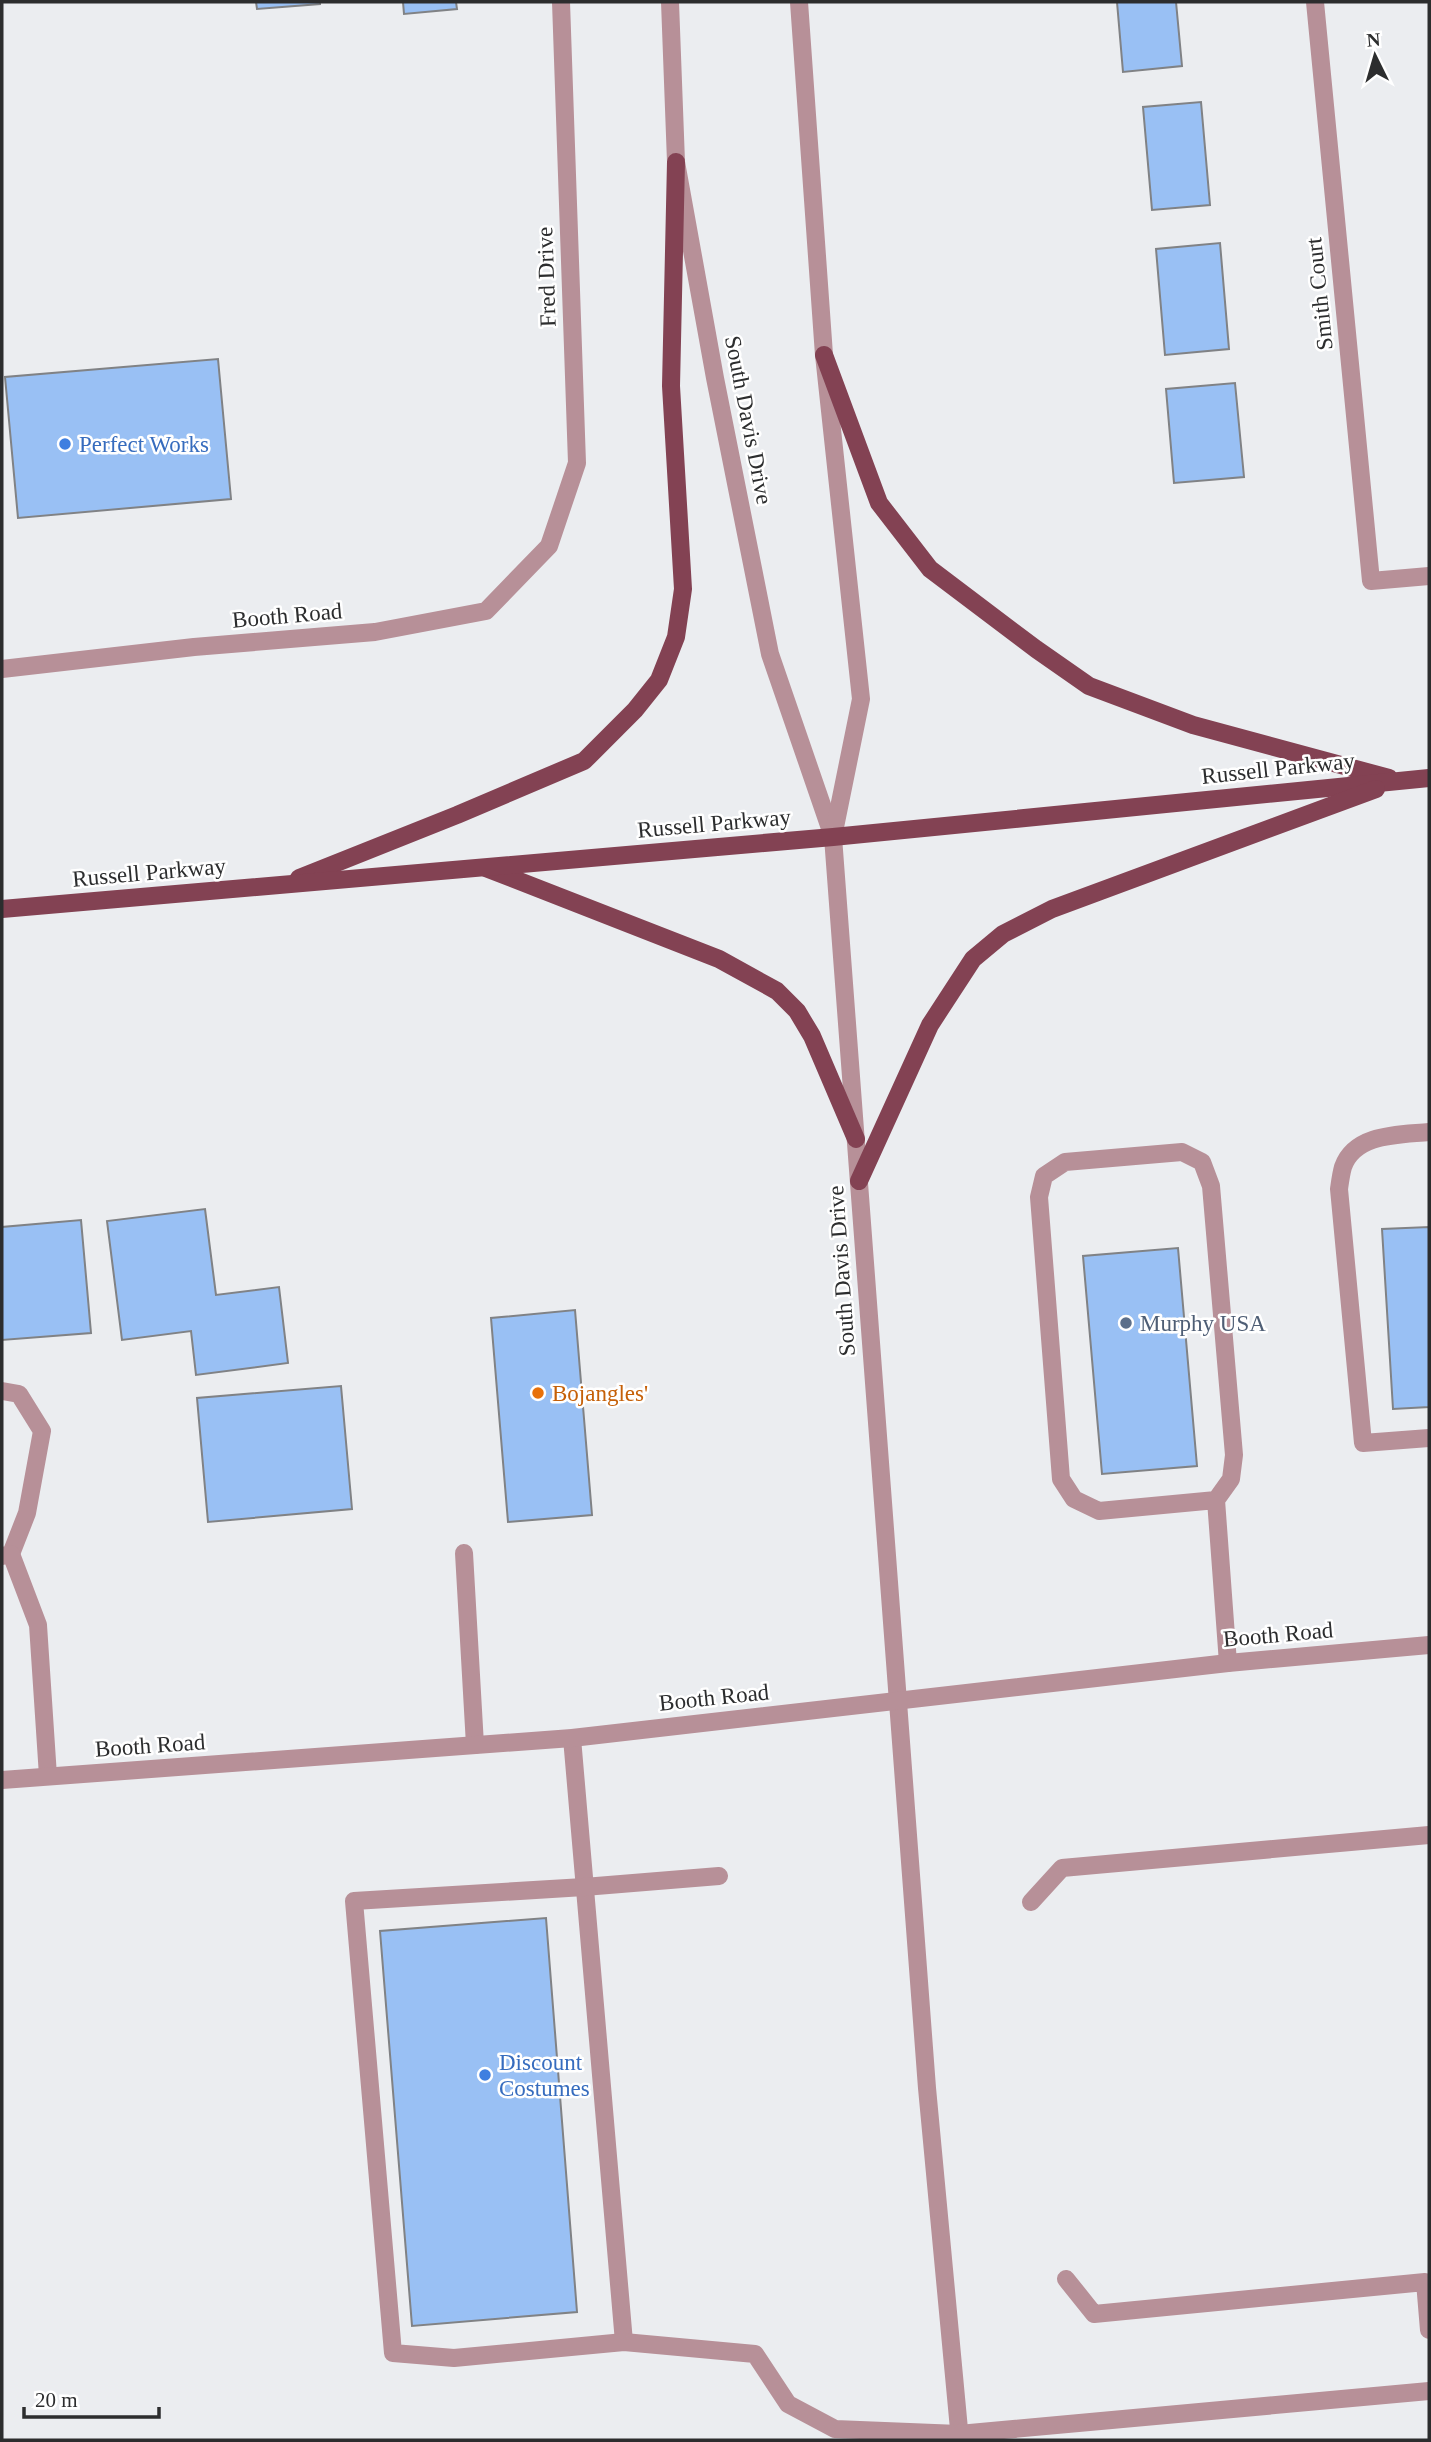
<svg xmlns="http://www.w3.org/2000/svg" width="1431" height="2442" font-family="'Times New Roman',serif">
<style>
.building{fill:#99c0f4;stroke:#808285;stroke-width:2}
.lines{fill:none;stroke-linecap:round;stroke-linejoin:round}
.minor{stroke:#b79098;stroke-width:18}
.major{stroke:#834253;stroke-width:18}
.shop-dot{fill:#3f7fe0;stroke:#fff;stroke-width:2.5}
.service-dot{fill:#5c6f8a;stroke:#fff;stroke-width:2.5}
.food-dot{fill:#e8710a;stroke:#fff;stroke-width:2.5}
.labels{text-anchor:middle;stroke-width:5;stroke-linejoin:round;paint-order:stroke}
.street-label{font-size:23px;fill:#2c2d2e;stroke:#fff}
.shop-label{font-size:23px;fill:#366cbe;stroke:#fff;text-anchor:start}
.service-label{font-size:23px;fill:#4e5e75;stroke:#fff;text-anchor:start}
.food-label{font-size:23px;fill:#c56008;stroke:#fff;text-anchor:start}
</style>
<rect width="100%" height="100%" fill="#ebedf0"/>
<g class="building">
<path d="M 256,2 L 320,2 L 320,4 L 257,9 Z"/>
<path d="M 403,2 L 456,2 L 457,9 L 404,14 Z"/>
<path d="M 1117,2 L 1176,2 L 1182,66 L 1123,72 Z"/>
<path d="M 1201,102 L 1210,205 L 1152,210 L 1143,107 Z"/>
<path d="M 1220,243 L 1229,349 L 1165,355 L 1156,249 Z"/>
<path d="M 218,359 L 231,499 L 18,518 L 5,377 Z"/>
<path d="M 1235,383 L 1244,477 L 1174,483 L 1166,389 Z"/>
<path d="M 205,1209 L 216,1295 L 279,1287 L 288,1363 L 196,1375 L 191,1331 L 122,1340 L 107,1221 Z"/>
<path d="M 81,1220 L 91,1333 L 2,1340 L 2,1227 Z"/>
<path d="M 1429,1227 L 1429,1407 L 1393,1409 L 1382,1229 Z"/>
<path d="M 1178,1248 L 1197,1466 L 1102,1474 L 1083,1256 Z"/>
<path d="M 575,1310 L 592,1515 L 508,1522 L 491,1318 Z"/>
<path d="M 341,1386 L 352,1509 L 208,1522 L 197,1398 Z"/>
<path d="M 546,1918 L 577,2312 L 412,2326 L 380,1931 Z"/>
</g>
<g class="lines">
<g class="minor">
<path d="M 670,2 L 676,162 L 715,378 L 770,654 L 833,837 L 927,2088 L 960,2440"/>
<path d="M 799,2 L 824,355 L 861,699 L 833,837"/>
<path d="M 1315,2 L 1371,581 L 1429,576"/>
<path d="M 2,669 L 194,647 L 375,632 L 486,611 L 549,546 L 577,463 L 561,2"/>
<path d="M 1429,1132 C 1400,1135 1355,1133 1343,1167 C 1341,1174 1340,1182 1339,1189 L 1363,1443 L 1429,1438"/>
<path d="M 2,1391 L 19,1394 L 42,1431 L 27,1513 L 11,1554 L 2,1556"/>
<path d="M 1216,1500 L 1099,1511 L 1074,1499 L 1061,1479 L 1039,1197 L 1044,1176 L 1065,1162 L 1182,1152 L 1202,1162 L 1211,1186 L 1234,1455 L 1231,1479 L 1216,1500 L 1228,1663"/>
<path d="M 464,1553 L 475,1745"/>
<path d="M 11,1554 L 38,1625 L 48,1776"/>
<path d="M 572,1738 L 624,2342"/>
<path d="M 2,1780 L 572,1738 L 1228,1663 L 1429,1645"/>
<path d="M 719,1876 L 584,1887 L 354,1901 L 393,2353 L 454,2358 L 624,2342 L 755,2354 L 788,2404 L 835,2429 L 959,2434 L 1429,2391"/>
<path d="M 1031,1902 L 1062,1868 L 1429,1835"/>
<path d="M 1066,2279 L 1094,2314 L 1425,2282 L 1429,2330"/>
</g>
<g class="major">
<path d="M 824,355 L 879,503 L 930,569 L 1036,649 L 1089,686 L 1193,725 L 1389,778"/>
<path d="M 486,868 L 719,959 L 777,991 L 797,1011 L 812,1036 L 856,1139"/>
<path d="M 299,878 L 457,815 L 584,761 L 635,710 L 659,680 L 676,637 L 683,589 L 671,386 L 676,162"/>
<path d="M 2,909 L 833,837 L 1429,778"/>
<path d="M 859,1181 L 930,1025 L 973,959 L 1003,934 L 1052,909 L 1376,789"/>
</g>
</g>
<g class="shop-dot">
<circle cx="65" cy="444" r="7"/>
<circle cx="485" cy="2075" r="7"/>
</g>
<circle class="service-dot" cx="1126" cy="1323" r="7"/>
<circle class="food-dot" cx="538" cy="1393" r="7"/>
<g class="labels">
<g class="street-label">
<text transform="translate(546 277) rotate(-92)" y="8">Fred Drive</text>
<text transform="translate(1319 294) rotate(-96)" y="8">Smith Court</text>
<text transform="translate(749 420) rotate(79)" y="8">South Davis Drive</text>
<text transform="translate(287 615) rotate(-5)" y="8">Booth Road</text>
<text transform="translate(1278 768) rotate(-6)" y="8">Russell Parkway</text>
<text transform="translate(714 823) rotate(-5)" y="8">Russell Parkway</text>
<text transform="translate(149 872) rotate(-5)" y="8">Russell Parkway</text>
<text transform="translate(841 1271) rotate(-94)" y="8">South Davis Drive</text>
<text transform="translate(1278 1634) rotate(-5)" y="8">Booth Road</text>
<text transform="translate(714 1697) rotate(-6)" y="8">Booth Road</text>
<text transform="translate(150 1745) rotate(-4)" y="8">Booth Road</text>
</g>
<g class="shop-label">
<text x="79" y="452">Perfect Works</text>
<text x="499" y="2070">Discount<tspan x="499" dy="26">Costumes</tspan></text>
</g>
<g class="service-label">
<text x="1140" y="1331">Murphy USA</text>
</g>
<g class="food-label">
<text x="552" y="1401">Bojangles'</text>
</g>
</g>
<rect width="1431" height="2442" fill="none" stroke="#2c2d2e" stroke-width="7"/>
<g transform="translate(1375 56) rotate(355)" stroke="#ffffff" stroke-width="5" paint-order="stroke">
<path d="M0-5L12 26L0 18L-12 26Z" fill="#2c2d2e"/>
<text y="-10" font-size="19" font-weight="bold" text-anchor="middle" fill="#2c2d2e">N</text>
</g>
<path d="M24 2407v10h135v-10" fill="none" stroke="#2c2d2e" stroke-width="3.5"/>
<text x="35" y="2407" font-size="21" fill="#2c2d2e" stroke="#ffffff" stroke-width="5" paint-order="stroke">20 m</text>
</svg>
